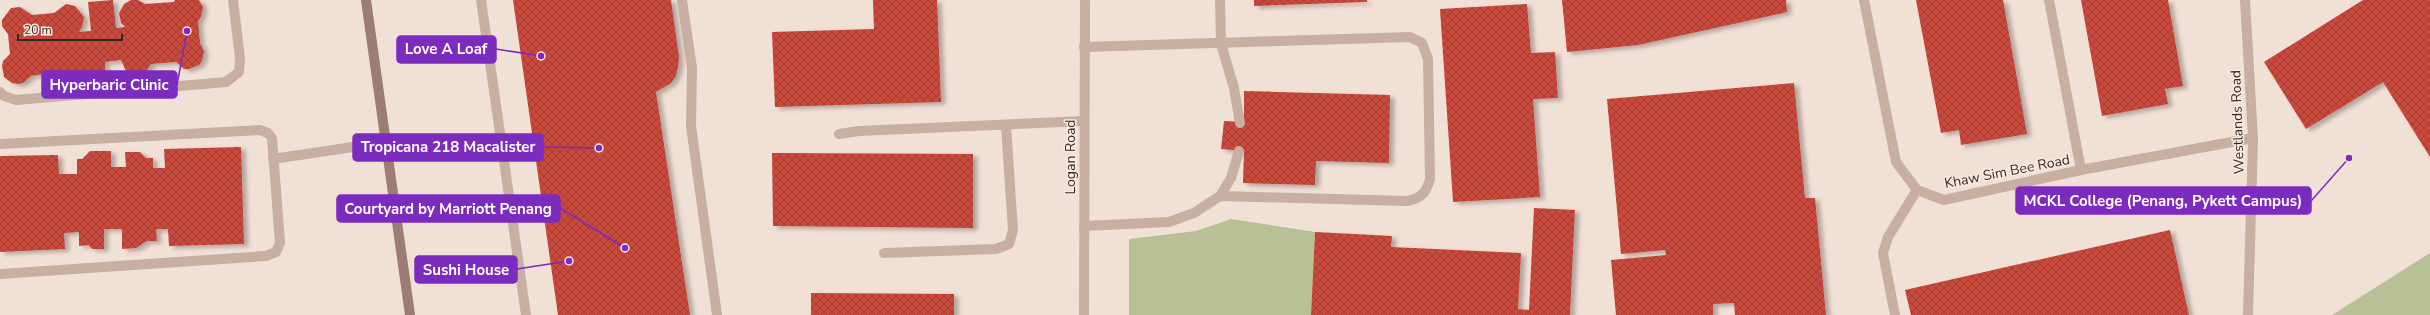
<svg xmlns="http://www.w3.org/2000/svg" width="2430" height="315" font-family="'Nunito Sans',sans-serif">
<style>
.grass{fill:#b8c096}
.building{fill:url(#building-cross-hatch);filter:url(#shadow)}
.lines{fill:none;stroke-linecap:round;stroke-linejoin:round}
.lane{stroke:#c9aea2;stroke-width:10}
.street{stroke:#c9aea2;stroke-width:10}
.secondary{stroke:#9c7c73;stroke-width:10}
.labels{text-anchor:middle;stroke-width:3;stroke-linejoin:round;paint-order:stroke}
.street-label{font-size:14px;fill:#332725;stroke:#f9ebe2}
.leader{fill:none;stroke:#7b2cbf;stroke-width:1.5}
.callout-dot{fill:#7b2cbf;stroke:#f9ebe2;stroke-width:1.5}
.callout{fill:#7b2cbf;stroke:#7b2cbf;stroke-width:1.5}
.callout-label{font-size:15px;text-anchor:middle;font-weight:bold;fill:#fff}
</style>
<defs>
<pattern id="building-cross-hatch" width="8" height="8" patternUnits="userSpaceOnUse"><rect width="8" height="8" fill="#c9483c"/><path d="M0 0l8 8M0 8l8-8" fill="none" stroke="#a43c32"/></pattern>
<filter id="shadow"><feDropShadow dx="4.5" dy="2.5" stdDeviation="2" flood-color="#0004"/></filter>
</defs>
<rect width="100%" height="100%" fill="#f1e0d6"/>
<g class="grass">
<path d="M 1231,219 L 1315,232 L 1311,315 L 1129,315 L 1129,239 L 1196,231 Z"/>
<path d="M 2430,253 L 2430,315 L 2332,315 Z"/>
</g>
<g class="building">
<path d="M 113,0 L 116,28 L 125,27 L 121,23 L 119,13 L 124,4 L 131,0 L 138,0 L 145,4 L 174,2 L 175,0 L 199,0 L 203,7 L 201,17 L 198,21 L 200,43 L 204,51 L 202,61 L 199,65 L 189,69 L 184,69 L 176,62 L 151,64 L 146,71 L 137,75 L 126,71 L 121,60 L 105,62 L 105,74 L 91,75 L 82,83 L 77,83 L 67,80 L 61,71 L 31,76 L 23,83 L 18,84 L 12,83 L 4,77 L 2,66 L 3,61 L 10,54 L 8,34 L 2,26 L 2,20 L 11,8 L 20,7 L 32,15 L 54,13 L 66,4 L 75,6 L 84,17 L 82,27 L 79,32 L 91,31 L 88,2 Z"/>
<path d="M 513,0 L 671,0 L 679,57 L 678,67 L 676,76 L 671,83 L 656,92 L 690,315 L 558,315 Z"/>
<path d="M 873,0 L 937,0 L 941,102 L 775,107 L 772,32 L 874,29 Z"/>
<path d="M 1254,0 L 1367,0 L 1367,2 L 1254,6 Z"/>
<path d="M 1562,0 L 1786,0 L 1787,12 L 1638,45 L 1567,52 Z"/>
<path d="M 1916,0 L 2003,0 L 2027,134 L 1961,145 L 1959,130 L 1941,133 Z"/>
<path d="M 2081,0 L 2168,0 L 2183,86 L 2165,89 L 2168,104 L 2102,116 Z"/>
<path d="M 2363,0 L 2430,0 L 2430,157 L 2383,82 L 2306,129 L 2264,62 Z"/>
<path d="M 1527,4 L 1531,53 L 1555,52 L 1558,98 L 1533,99 L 1540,197 L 1453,202 L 1440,9 Z"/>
<path d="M 1794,83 L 1805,198 L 1815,198 L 1826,315 L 1735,315 L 1734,303 L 1713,304 L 1713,315 L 1616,315 L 1611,260 L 1666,255 L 1665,250 L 1621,254 L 1607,99 Z"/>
<path d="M 1244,91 L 1390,95 L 1389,163 L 1316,161 L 1315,185 L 1243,183 L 1244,151 L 1221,149 L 1224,121 L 1244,122 Z"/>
<path d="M 241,147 L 244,244 L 169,246 L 168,229 L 156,229 L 157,241 L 147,241 L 136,248 L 122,249 L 122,229 L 104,229 L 104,249 L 92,249 L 89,245 L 79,246 L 79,232 L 64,233 L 65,249 L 0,252 L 0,156 L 58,155 L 59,174 L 77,174 L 77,159 L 82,159 L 90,151 L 111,151 L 111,167 L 126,167 L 125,152 L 140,152 L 146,158 L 153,158 L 153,168 L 165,168 L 164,149 Z"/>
<path d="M 772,153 L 973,154 L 973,228 L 773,226 Z"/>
<path d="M 1534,208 L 1575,210 L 1570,315 L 1311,315 L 1315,232 L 1392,236 L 1391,247 L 1521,253 L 1518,309 L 1529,310 Z"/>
<path d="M 2170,230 L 2189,315 L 1911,315 L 1905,290 Z"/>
<path d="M 811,293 L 954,294 L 954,315 L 811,315 Z"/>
</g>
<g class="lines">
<g class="lane">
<path d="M 481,0 L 526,315"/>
<path d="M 682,0 L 692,68 L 691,126 L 717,315"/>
<path d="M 1220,0 L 1221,44 L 1234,88 L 1240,123"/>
<path d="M 2049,0 L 2081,170"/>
<path d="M 0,92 L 4,96 L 16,100 L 226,82 L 239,72 L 240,58 L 233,0"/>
<path d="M 839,134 L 859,131 L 1084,121"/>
<path d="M 0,144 L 260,130 L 268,133 L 272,138 L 280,243 L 276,252 L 266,256 L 0,274"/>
<path d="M 273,159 L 386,142"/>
<path d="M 1220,196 L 1231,178 L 1239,151"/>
<path d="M 1084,226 L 1169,222 L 1194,213 L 1220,196 L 1407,201 C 1422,198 1426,193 1430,179 L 1428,59 L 1422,43 L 1410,37 L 1084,47"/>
<path d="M 884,253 L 996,249 L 1009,244 L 1013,230 L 1006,126"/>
<path d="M 1895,315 L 1883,253 L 1888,237 L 1917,190"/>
</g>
<g class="street">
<path d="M 1864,0 L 1896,162 L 1917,190 L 1944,200 L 2081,170 L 2253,138"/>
<path d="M 2245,0 L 2253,138 L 2248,315"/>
<path d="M 1084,315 L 1085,0"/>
</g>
<path class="secondary" d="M 366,0 L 410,315"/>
</g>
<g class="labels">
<g class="street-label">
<text transform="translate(2237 122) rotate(-92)" y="5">Westlands Road</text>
<text transform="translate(1070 157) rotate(-90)" y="5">Logan Road</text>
<text transform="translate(2007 171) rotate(-11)" y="5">Khaw Sim Bee Road</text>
</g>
</g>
<path class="leader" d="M541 56L496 49M187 31L177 85M599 148L543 147M2349 158L2311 201M625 248L560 208M569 261L517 269"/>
<g class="callout-dot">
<circle cx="541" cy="56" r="4"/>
<circle cx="187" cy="31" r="4"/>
<circle cx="599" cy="148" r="4"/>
<circle cx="2349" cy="158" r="4"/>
<circle cx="625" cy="248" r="4"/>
<circle cx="569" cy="261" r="4"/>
</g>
<g class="callout">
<rect x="397" y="36" width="99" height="27" rx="4"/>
<rect x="42" y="71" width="135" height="27" rx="4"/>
<rect x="353" y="134" width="190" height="27" rx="4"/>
<rect x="2016" y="187" width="295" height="27" rx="4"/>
<rect x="337" y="195" width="223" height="27" rx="4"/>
<rect x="415" y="256" width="102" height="27" rx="4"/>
</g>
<g class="callout-label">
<text x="446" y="54">Love A Loaf</text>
<text x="109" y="90">Hyperbaric Clinic</text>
<text x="448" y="152">Tropicana 218 Macalister</text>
<text x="2163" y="206">MCKL College (Penang, Pykett Campus)</text>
<text x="448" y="214">Courtyard by Marriott Penang</text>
<text x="466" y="275">Sushi House</text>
</g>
<path d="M18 34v6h104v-6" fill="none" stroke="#332725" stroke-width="2"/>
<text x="24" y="34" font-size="12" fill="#332725" stroke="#f9ebe2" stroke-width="3" paint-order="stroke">20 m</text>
</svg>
